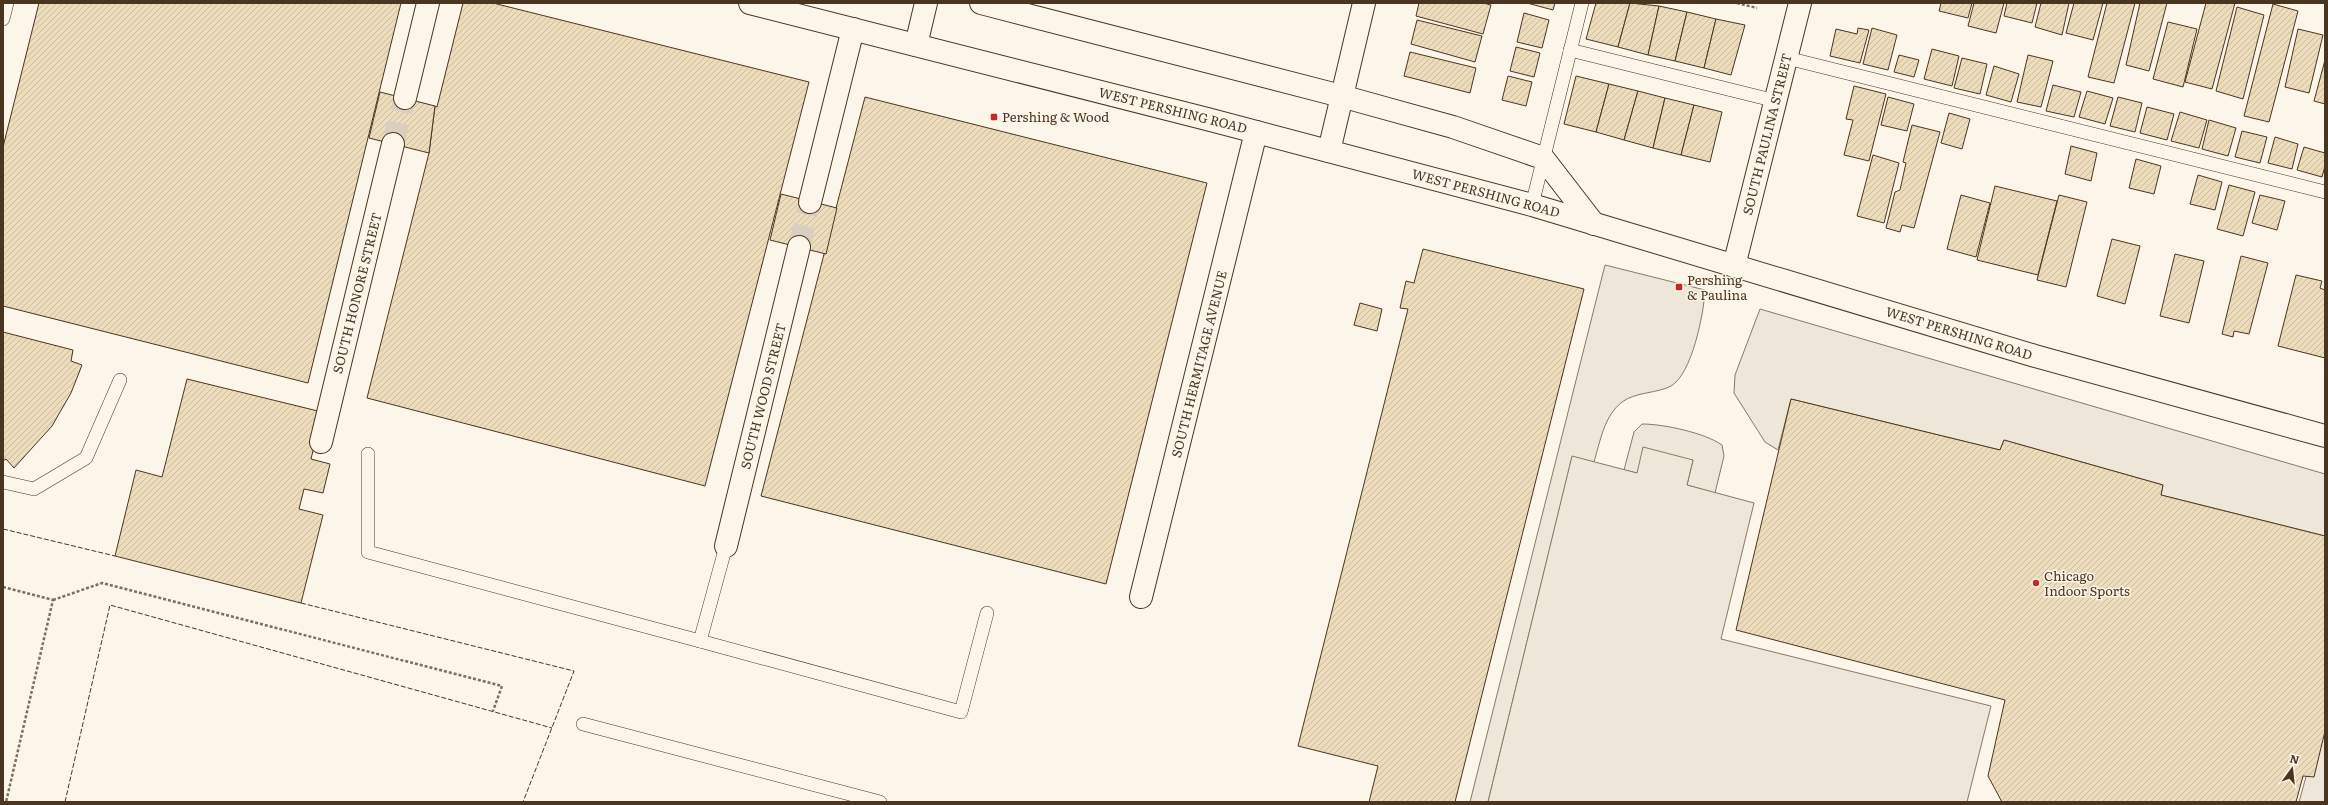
<svg xmlns="http://www.w3.org/2000/svg" width="2328" height="805" font-family="Literata,serif">
<style>
.grass{fill:#ede6d9;stroke:#887966}
.parking{fill:#ede7d9;stroke:#887966}
.building{fill:url(#building-hatch);stroke:#4a3520}
.lines{fill:none;stroke-linecap:round;stroke-linejoin:round}
.minor-tunnel{stroke:#d8cfc1;stroke-width:22;stroke-dasharray:22 11;stroke-linecap:butt}
.service-casing{stroke:#4a3520;stroke-width:14}
.minor-casing{stroke:#4a3520;stroke-width:24}
.tertiary-casing{stroke:#4a3520;stroke-width:24}
.secondary-casing{stroke:#4a3520;stroke-width:24}
.path{stroke:#7f6f5c;stroke-width:2.5;stroke-dasharray:3 2;stroke-linecap:butt}
.service{stroke:#fbf6e9;stroke-width:13}
.minor{stroke:#fbf6e9;stroke-width:22}
.tertiary{stroke:#fbf6e9;stroke-width:22}
.secondary{stroke:#fbf6e9;stroke-width:22}
.fence{stroke:#4a3520;stroke-width:1;stroke-dasharray:5 2;stroke-linecap:butt}
.poi-dot{fill:#c62828;stroke:#fbf6e9;stroke-width:1.5}
.labels{text-anchor:middle;stroke-width:3;stroke-linejoin:round;paint-order:stroke}
.street-label{font-size:13px;fill:#4a3520;stroke:#fbf6e9}
.poi-label{font-size:13px;fill:#4a3520;stroke:#fbf6e9;text-anchor:start}
</style>
<defs>
<pattern id="building-hatch" width="6" height="6" patternUnits="userSpaceOnUse"><rect width="6" height="6" fill="#ecdcbc"/><path d="M-1 1l2-2M0 6l6-6M5 7l2-2" fill="none" stroke="#ccbda1"/></pattern>
</defs>
<rect width="100%" height="100%" fill="#fbf6e9"/>
<g class="grass">
<path d="M 1605,265 L 1705,290 C 1704,313 1692,374 1671,386 C 1659,393 1635,392 1622,402 C 1604,416 1600,442 1594,462 L 1572,457 L 1488,802 L 1470,802 Z"/>
<path d="M 1760,309 L 2325,474 L 2325,536 L 2161,495 L 2163,485 L 2004,440 L 2000,450 L 1791,399 L 1778,450 L 1765,442 L 1734,393 L 1735,375 Z"/>
<path d="M 1642,424 C 1664,424 1705,433 1722,445 L 1724,456 L 1715,493 L 1687,485 L 1693,460 L 1637,473 L 1624,470 L 1634,432 Z"/>
<path d="M 2325,708 L 2325,802 L 2299,802 Z"/>
</g>
<path class="parking" d="M 1643,447 L 1693,460 L 1687,485 L 1754,503 L 1721,639 L 1991,706 L 1967,802 L 1488,802 L 1572,456 L 1637,473 Z"/>
<g class="building">
<path d="M 39,3 L 401,3 L 308,383 L 3,306 L 3,147 Z"/>
<path d="M 463,3 L 493,3 L 809,82 L 705,486 L 367,398 L 429,153 L 435,106 L 437,107 Z"/>
<path d="M 1419,3 L 1483,3 L 1491,5 L 1483,34 L 1416,16 Z"/>
<path d="M 1527,3 L 1555,3 L 1553,10 Z"/>
<path d="M 1596,3 L 1630,3 L 1618,47 L 1586,39 Z"/>
<path d="M 1630,3 L 1659,6 L 1648,55 L 1618,47 Z"/>
<path d="M 1941,3 L 1972,3 L 1968,18 L 1939,11 Z"/>
<path d="M 1974,3 L 2004,3 L 1996,33 L 1968,26 Z"/>
<path d="M 2007,3 L 2037,3 L 2032,23 L 2004,16 Z"/>
<path d="M 2041,3 L 2069,3 L 2062,35 L 2035,27 Z"/>
<path d="M 2074,3 L 2103,3 L 2093,40 L 2066,33 Z"/>
<path d="M 2107,3 L 2135,3 L 2114,83 L 2088,77 Z"/>
<path d="M 2140,3 L 2167,3 L 2149,71 L 2126,65 Z"/>
<path d="M 2206,3 L 2235,3 L 2212,89 L 2185,82 Z"/>
<path d="M 2273,4 L 2298,11 L 2269,122 L 2244,116 Z"/>
<path d="M 1659,6 L 1687,12 L 1675,61 L 1648,55 Z"/>
<path d="M 2237,7 L 2264,15 L 2243,99 L 2216,91 Z"/>
<path d="M 1687,12 L 1716,19 L 1704,68 L 1675,61 Z"/>
<path d="M 1524,13 L 1549,20 L 1542,48 L 1517,42 Z"/>
<path d="M 1716,19 L 1745,25 L 1731,75 L 1704,68 Z"/>
<path d="M 1417,20 L 1482,36 L 1475,62 L 1411,44 Z"/>
<path d="M 2168,22 L 2197,29 L 2183,87 L 2153,79 Z"/>
<path d="M 1858,28 L 1869,30 L 1860,63 L 1830,56 L 1836,29 L 1857,34 Z"/>
<path d="M 1872,28 L 1897,35 L 1888,70 L 1863,64 Z"/>
<path d="M 2298,29 L 2323,35 L 2309,93 L 2285,87 Z"/>
<path d="M 1516,47 L 1540,53 L 1534,77 L 1510,71 Z"/>
<path d="M 1932,49 L 1959,56 L 1952,86 L 1924,79 Z"/>
<path d="M 1410,52 L 1476,68 L 1470,93 L 1404,76 Z"/>
<path d="M 1899,55 L 1919,60 L 1914,77 L 1894,72 Z"/>
<path d="M 2028,55 L 2053,61 L 2041,107 L 2017,102 Z"/>
<path d="M 1962,58 L 1987,64 L 1980,94 L 1954,88 Z"/>
<path d="M 2325,60 L 2325,104 L 2314,101 Z"/>
<path d="M 1994,66 L 2019,74 L 2011,102 L 1986,95 Z"/>
<path d="M 1508,76 L 1532,82 L 1526,106 L 1502,100 Z"/>
<path d="M 1576,76 L 1609,84 L 1596,132 L 1564,124 Z"/>
<path d="M 1609,84 L 1638,91 L 1624,140 L 1596,132 Z"/>
<path d="M 2053,85 L 2081,92 L 2074,117 L 2046,111 Z"/>
<path d="M 1854,86 L 1886,94 L 1869,161 L 1844,155 L 1853,120 L 1846,119 Z"/>
<path d="M 1638,91 L 1665,98 L 1653,148 L 1624,140 Z"/>
<path d="M 2087,91 L 2113,98 L 2105,124 L 2079,117 Z"/>
<path d="M 380,92 L 435,106 L 429,153 L 369,138 Z"/>
<path d="M 865,97 L 1207,183 L 1106,584 L 761,496 Z"/>
<path d="M 1888,97 L 1914,104 L 1907,131 L 1881,125 Z"/>
<path d="M 2118,97 L 2142,103 L 2135,132 L 2110,126 Z"/>
<path d="M 1665,98 L 1694,105 L 1681,155 L 1653,148 Z"/>
<path d="M 1694,105 L 1722,112 L 1710,162 L 1681,155 Z"/>
<path d="M 2147,107 L 2174,114 L 2167,140 L 2140,133 Z"/>
<path d="M 2180,112 L 2207,120 L 2199,148 L 2171,141 Z"/>
<path d="M 1949,113 L 1970,119 L 1962,149 L 1941,143 Z"/>
<path d="M 2209,120 L 2236,128 L 2228,156 L 2202,149 Z"/>
<path d="M 1912,125 L 1940,132 L 1914,228 L 1902,225 L 1900,232 L 1886,228 L 1895,192 L 1900,190 L 1906,163 L 1903,162 Z"/>
<path d="M 2242,131 L 2267,137 L 2260,163 L 2235,157 Z"/>
<path d="M 2275,137 L 2298,144 L 2292,169 L 2268,163 Z"/>
<path d="M 2071,146 L 2097,153 L 2091,181 L 2065,174 Z"/>
<path d="M 2304,147 L 2325,153 L 2325,166 L 2322,177 L 2297,170 Z"/>
<path d="M 1873,155 L 1899,163 L 1884,223 L 1857,216 Z"/>
<path d="M 2136,159 L 2161,166 L 2154,194 L 2129,188 Z"/>
<path d="M 2198,175 L 2222,182 L 2215,210 L 2190,204 Z"/>
<path d="M 2229,185 L 2255,192 L 2243,236 L 2217,229 Z"/>
<path d="M 1995,186 L 2057,201 L 2038,275 L 1977,260 Z"/>
<path d="M 781,194 L 837,208 L 826,254 L 770,240 Z"/>
<path d="M 1961,195 L 1990,203 L 1976,257 L 1947,249 Z"/>
<path d="M 2059,195 L 2087,202 L 2066,287 L 2037,280 Z"/>
<path d="M 2260,195 L 2285,201 L 2277,230 L 2252,223 Z"/>
<path d="M 2112,239 L 2140,246 L 2125,304 L 2097,296 Z"/>
<path d="M 1423,249 L 1584,289 L 1455,802 L 1369,802 L 1378,766 L 1298,746 L 1408,309 L 1400,308 L 1406,281 L 1414,283 Z"/>
<path d="M 2175,254 L 2204,261 L 2189,323 L 2160,316 Z"/>
<path d="M 2241,256 L 2268,263 L 2249,334 L 2234,331 L 2233,337 L 2222,334 Z"/>
<path d="M 2296,275 L 2322,281 L 2320,288 L 2325,290 L 2325,358 L 2278,346 Z"/>
<path d="M 1360,303 L 1382,309 L 1377,331 L 1354,325 Z"/>
<path d="M 3,332 L 73,350 L 71,361 L 82,365 L 71,393 L 52,426 L 14,468 L 6,459 L 3,461 Z"/>
<path d="M 187,379 L 322,412 L 311,459 L 330,464 L 323,493 L 304,489 L 299,509 L 323,515 L 301,603 L 115,556 L 136,470 L 162,477 Z"/>
<path d="M 1791,399 L 2000,450 L 2004,440 L 2163,485 L 2161,495 L 2325,536 L 2325,731 L 2314,777 L 2303,776 L 2296,802 L 2002,802 L 1988,776 L 2005,700 L 1736,630 Z"/>
</g>
<g class="lines">
<g class="minor-tunnel">
<path d="M 393,144 L 405,98"/>
<path d="M 799,247 L 810,202"/>
</g>
<g class="service-casing">
<g id="service">
<path d="M 3,19 L 7,3"/>
<path d="M 1570,50 L 1776,101"/>
<path d="M 1787,58 L 2325,192"/>
<path d="M 1532,205 L 1582,3"/>
<path d="M 368,454 L 368,552 L 700,641 L 726,546"/>
<path d="M 3,482 L 34,489 L 86,458 L 120,380"/>
<path d="M 700,641 L 961,712 L 987,613"/>
<path d="M 583,724 L 880,802"/>
</g>
</g>
<g class="minor-casing">
<g id="minor">
<path d="M 981,3 L 1341,96 L 1453,127 L 1543,158 L 1594,224"/>
<path d="M 405,98 L 428,3"/>
<path d="M 1329,151 L 1364,3"/>
<path d="M 810,202 L 853,29"/>
<path d="M 1734,266 L 1800,3"/>
<path d="M 321,442 L 393,144"/>
<path d="M 726,546 L 799,247"/>
<path d="M 1141,597 L 1256,132"/>
</g>
</g>
<g class="tertiary-casing">
<path id="tertiary" d="M 916,45 L 926,3"/>
</g>
<g class="secondary-casing">
<path id="secondary" d="M 750,3 L 1207,119 L 1532,205 L 2035,356 L 2325,436"/>
</g>
<g class="path">
<path d="M 1737,3 L 1757,8"/>
<path d="M 3,587 L 53,600 L 6,802"/>
<path d="M 53,600 L 102,583 L 502,686 L 493,711"/>
</g>
<use href="#service" class="service"/>
<use href="#minor" class="minor"/>
<use href="#tertiary" class="tertiary"/>
<use href="#secondary" class="secondary"/>
<g class="fence">
<path d="M 3,529 L 115,556"/>
<path d="M 301,603 L 574,671 L 523,802"/>
<path d="M 65,802 L 110,605 L 552,728"/>
</g>
</g>
<g class="poi-dot">
<rect x="990" y="113" width="8" height="8" rx="2"/>
<rect x="1675" y="283" width="8" height="8" rx="2"/>
<circle cx="2036" cy="583" r="4"/>
</g>
<g class="labels">
<g class="street-label">
<text transform="translate(1173 110) rotate(14)" y="5">WEST PERSHING ROAD</text>
<text transform="translate(1767 134) rotate(-76)" y="5">SOUTH PAULINA STREET</text>
<text transform="translate(1486 193) rotate(15)" y="5">WEST PERSHING ROAD</text>
<text transform="translate(357 293) rotate(-76)" y="5">SOUTH HONORE STREET</text>
<text transform="translate(1959 333) rotate(17)" y="5">WEST PERSHING ROAD</text>
<text transform="translate(1199 364) rotate(-76)" y="5">SOUTH HERMITAGE AVENUE</text>
<text transform="translate(763 396) rotate(-76)" y="5">SOUTH WOOD STREET</text>
</g>
<g class="poi-label">
<text x="1002" y="122">Pershing &amp; Wood</text>
<text x="1687" y="285">Pershing<tspan x="1687" dy="15">&amp; Paulina</tspan></text>
<text x="2044" y="581">Chicago<tspan x="2044" dy="15">Indoor Sports</tspan></text>
</g>
</g>
<rect width="2328" height="805" fill="none" stroke="#4a3520" stroke-width="8"/>
<g transform="translate(2292 769) rotate(15)" stroke="#fbf6e9" stroke-width="3" paint-order="stroke">
<path d="M0-3L7 15L0 10L-7 15Z" fill="#4a3520"/>
<text y="-6" font-size="11" font-weight="bold" text-anchor="middle" fill="#4a3520">N</text>
</g>
</svg>
